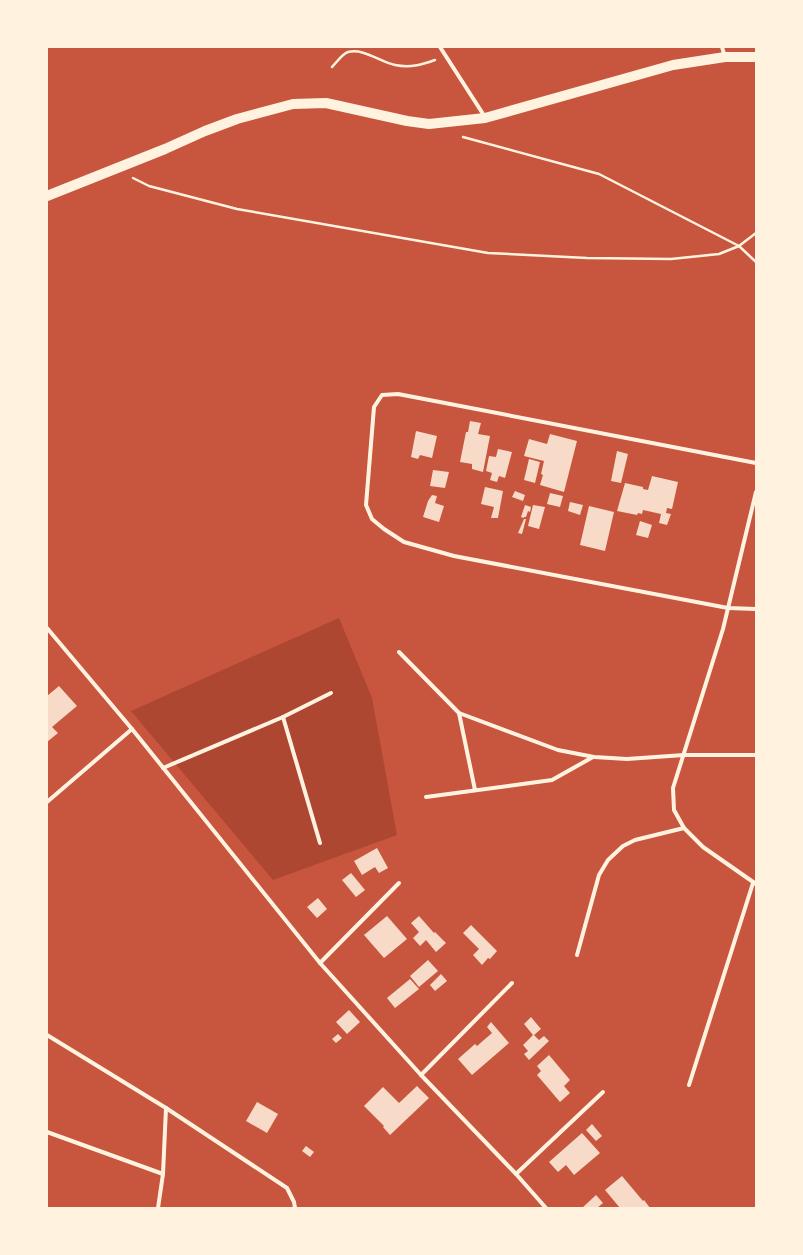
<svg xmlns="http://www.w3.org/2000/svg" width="803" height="1255" font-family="'Titillium Web',sans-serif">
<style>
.green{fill:#ae4732}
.building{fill:#f7dbc8}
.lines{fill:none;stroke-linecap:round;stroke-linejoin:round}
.path{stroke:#fff3e0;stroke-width:2.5}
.minor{stroke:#fff3e0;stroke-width:4}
.primary{stroke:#fff3e0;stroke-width:10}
</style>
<rect width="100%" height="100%" fill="#c8553d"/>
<path class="green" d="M 339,618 L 372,698 L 397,835 L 273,880 L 131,711 Z"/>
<g class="building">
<path d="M 470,421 L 481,423 L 478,434 L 490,436 L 483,472 L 472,469 L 472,464 L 460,462 L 466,432 L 468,432 Z"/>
<path d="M 416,431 L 437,436 L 432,458 L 420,455 L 418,459 L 411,457 Z"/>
<path d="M 550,434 L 577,441 L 564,492 L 540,485 L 543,475 L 541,474 L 544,461 L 524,456 L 529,439 L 547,444 Z"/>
<path d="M 498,449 L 512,452 L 505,478 L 499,476 L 497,482 L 490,480 L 492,473 L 486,471 L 489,456 L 496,457 Z"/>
<path d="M 617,451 L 628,454 L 621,483 L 611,481 Z"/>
<path d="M 529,459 L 540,462 L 535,483 L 524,480 Z"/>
<path d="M 433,470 L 449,472 L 445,488 L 430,486 Z"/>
<path d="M 652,476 L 678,482 L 672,509 L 667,508 L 666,513 L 671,514 L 667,525 L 659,523 L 661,514 L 643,510 L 642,514 L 638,513 L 637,515 L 617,511 L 625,483 L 643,487 L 643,489 L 648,490 Z"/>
<path d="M 485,487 L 503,491 L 498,518 L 491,518 L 494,507 L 481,504 Z"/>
<path d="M 515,491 L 525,495 L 523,501 L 512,497 Z"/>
<path d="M 550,493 L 563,496 L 560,507 L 547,504 Z"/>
<path d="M 432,495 L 437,496 L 435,503 L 444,506 L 439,522 L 423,517 L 428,501 Z"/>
<path d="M 570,502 L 583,505 L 580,515 L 568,511 Z"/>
<path d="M 525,505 L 531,507 L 530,512 L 528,511 L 526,517 L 524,517 L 524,518 L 521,517 Z"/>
<path d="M 533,505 L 545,507 L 539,529 L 528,526 Z"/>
<path d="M 589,506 L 614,512 L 605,551 L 580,545 Z"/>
<path d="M 524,519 L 526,519 L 522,534 L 518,533 Z"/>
<path d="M 640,521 L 652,525 L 648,538 L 636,535 Z"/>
<path d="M 59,686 L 77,706 L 52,727 L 58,733 L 47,742 L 47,696 Z"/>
<path d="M 377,848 L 388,868 L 379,873 L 375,867 L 362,875 L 354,861 Z"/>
<path d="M 351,873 L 365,890 L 356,897 L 342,880 Z"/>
<path d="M 318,898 L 327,909 L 317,918 L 307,907 Z"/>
<path d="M 387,916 L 407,939 L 384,958 L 364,935 Z"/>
<path d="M 419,916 L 434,933 L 435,932 L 446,943 L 436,952 L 426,940 L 420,946 L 413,938 L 419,932 L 411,923 Z"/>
<path d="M 471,925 L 497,951 L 490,959 L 488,958 L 482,965 L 473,955 L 479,949 L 463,933 Z"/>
<path d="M 428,960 L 438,971 L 419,987 L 410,976 Z"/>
<path d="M 441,974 L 447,981 L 435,991 L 430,985 Z"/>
<path d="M 410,979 L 419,989 L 395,1008 L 387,998 Z"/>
<path d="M 349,1010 L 360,1022 L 347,1034 L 336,1022 Z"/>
<path d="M 531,1017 L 541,1029 L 534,1035 L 539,1040 L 544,1036 L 549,1041 L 529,1060 L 524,1054 L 528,1051 L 523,1045 L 533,1035 L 524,1024 Z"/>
<path d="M 491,1022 L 509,1043 L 472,1075 L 458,1059 L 475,1044 L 477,1046 L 492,1033 L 487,1027 Z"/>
<path d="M 338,1034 L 342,1038 L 336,1043 L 332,1039 Z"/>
<path d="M 549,1055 L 570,1080 L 564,1086 L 570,1093 L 560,1102 L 537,1075 L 541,1071 L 537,1066 Z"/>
<path d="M 417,1086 L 429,1098 L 390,1135 L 383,1127 L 384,1126 L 364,1106 L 383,1087 L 399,1103 Z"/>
<path d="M 257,1102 L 278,1114 L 267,1133 L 246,1121 Z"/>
<path d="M 592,1124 L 602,1136 L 596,1141 L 586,1130 Z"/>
<path d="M 582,1133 L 600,1153 L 574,1175 L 566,1165 L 558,1172 L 549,1162 Z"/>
<path d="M 306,1146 L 314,1152 L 310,1157 L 302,1151 Z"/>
<path d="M 622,1176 L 643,1201 L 644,1200 L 650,1208 L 620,1208 L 605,1190 Z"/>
<path d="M 596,1195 L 603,1203 L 597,1208 L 582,1208 Z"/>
</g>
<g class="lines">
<g class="path">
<path d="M 332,67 C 337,62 342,54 348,52 C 364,48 380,62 395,65 C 410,68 421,65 435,60"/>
<path d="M 463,137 L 599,174 L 739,246 L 756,262"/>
<path d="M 133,178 L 149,186 L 237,209 L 488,253 L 587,258 L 671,259 L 719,254 L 739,246 L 756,233"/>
</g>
<g class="minor">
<path d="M 440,47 L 485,117"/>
<path d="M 722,47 L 725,57"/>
<path d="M 756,463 L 398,394 L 382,395 L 374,407 L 366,505 L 372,519 L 384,529 L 404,542 L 454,556 L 728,608 L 756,609"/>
<path d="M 756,492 L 723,629 L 673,788 L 674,810 L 684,828 L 703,847 L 756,884"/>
<path d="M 47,628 L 132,729 L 320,963 L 421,1075 L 516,1174 L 546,1208"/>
<path d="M 399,652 L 459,713 L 558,750 L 594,757 L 627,759 L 684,755 L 756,755"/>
<path d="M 459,713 L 475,790"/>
<path d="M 283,717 L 331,693"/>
<path d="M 163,768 L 283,717 L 320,843"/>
<path d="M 426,797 L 552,780 L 593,757"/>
<path d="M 47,802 L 132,729"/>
<path d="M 577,955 L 599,875 L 608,860 L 623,846 L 635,840 L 684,828"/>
<path d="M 320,963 L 399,883"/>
<path d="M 47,1035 L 166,1108 L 287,1188 L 294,1202 L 295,1208"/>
<path d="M 421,1075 L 512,983"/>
<path d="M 689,1085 L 753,883"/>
<path d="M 47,1132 L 163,1174"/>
<path d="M 516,1174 L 603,1092"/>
<path d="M 158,1208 L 163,1174 L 166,1108"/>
</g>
<path class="primary" d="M 47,196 L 165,149 L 205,131 L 237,119 L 293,104 L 326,103 L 407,121 L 429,124 L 485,118 L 673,65 L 725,57 L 756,57"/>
</g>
<rect width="803" height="1255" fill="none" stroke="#fff3e0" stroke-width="96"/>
</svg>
